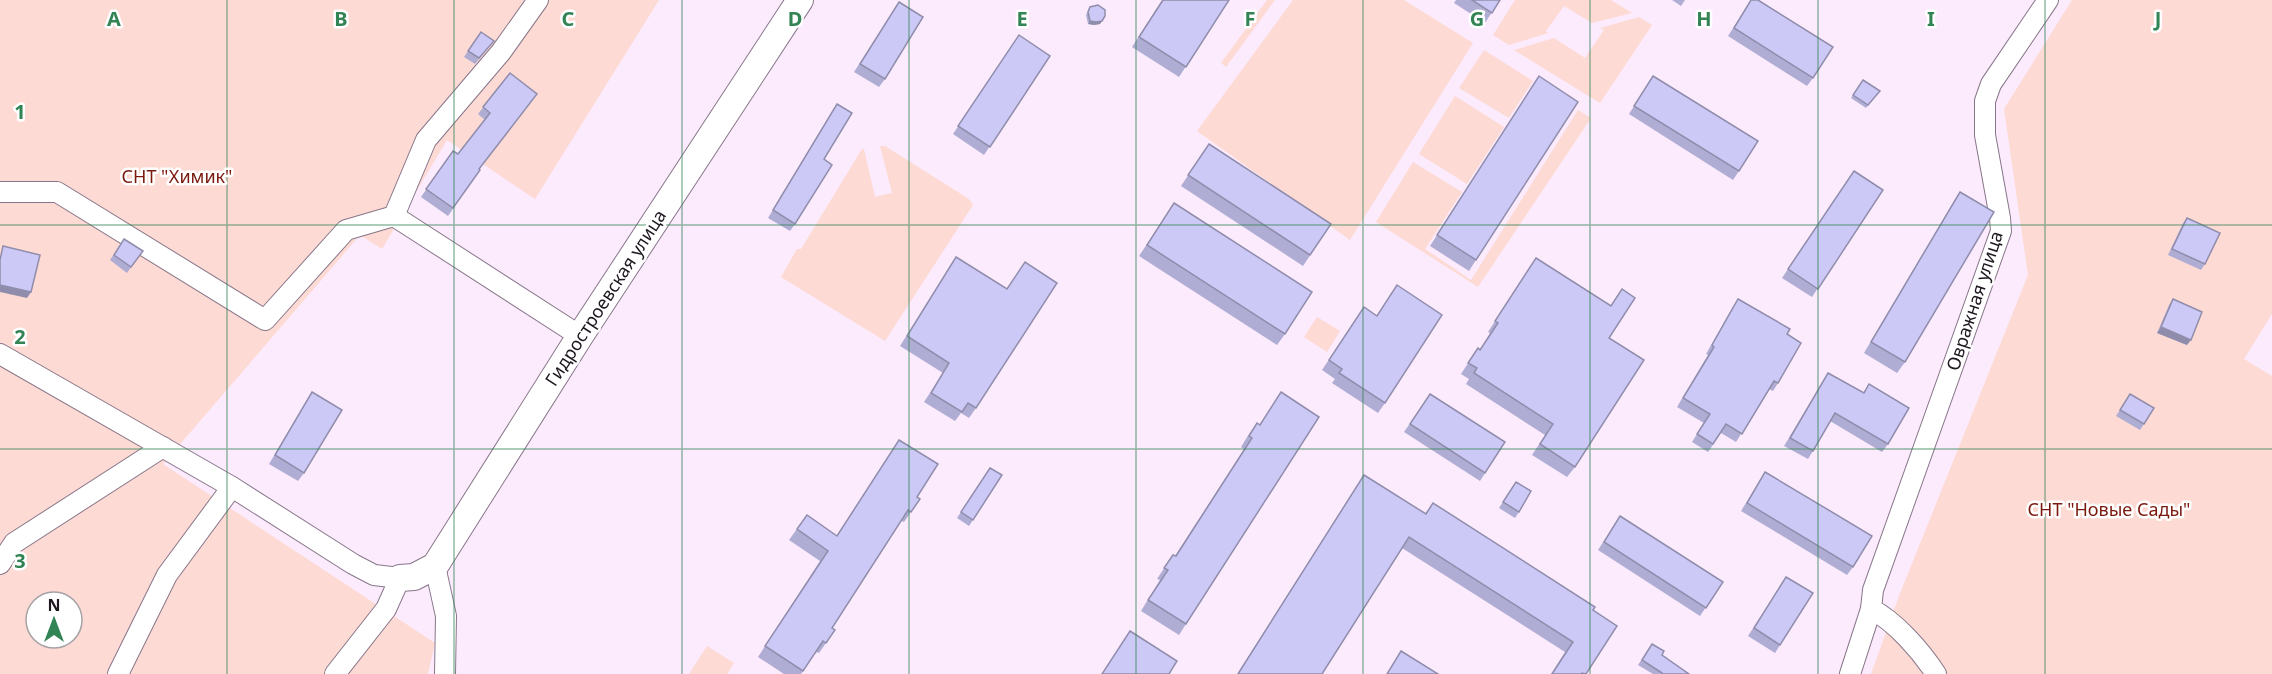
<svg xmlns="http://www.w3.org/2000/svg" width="2272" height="674" font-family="'Noto Sans',sans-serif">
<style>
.green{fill:#fddad3;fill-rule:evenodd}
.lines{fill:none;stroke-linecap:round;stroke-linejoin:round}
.minor-casing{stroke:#88768a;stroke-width:22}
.tertiary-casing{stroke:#88768a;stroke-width:28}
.minor{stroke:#fff;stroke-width:20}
.tertiary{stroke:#fff;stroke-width:26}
.wall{fill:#b0add4}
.shaded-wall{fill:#908dac}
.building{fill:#cdc9f6;stroke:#908dac;stroke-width:1.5}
.grid{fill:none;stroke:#338455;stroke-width:1.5;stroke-opacity:0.55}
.labels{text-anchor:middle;stroke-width:5;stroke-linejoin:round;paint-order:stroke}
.park-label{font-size:18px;fill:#7a180e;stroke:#fff}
.street-label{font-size:18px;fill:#1e171f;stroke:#fff}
.grid-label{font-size:20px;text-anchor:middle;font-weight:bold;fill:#338455;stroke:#fff;stroke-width:5;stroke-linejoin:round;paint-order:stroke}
</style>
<rect width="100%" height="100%" fill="#fcebfd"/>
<g class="green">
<path d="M 0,0 L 659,0 L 535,199 L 447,140 L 382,249 L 360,235 L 163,464 L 435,643 L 428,674 L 0,674 ZM 36,602 L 72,602 L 72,638 L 36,638 Z"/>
<path d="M 1267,0 L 1275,0 L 1226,67 L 1221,63 Z"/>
<path d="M 1293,0 L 1404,0 L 1473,43 L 1350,240 L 1197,131 Z"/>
<path d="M 1515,0 L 1611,0 L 1632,13 L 1592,23 L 1564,6 L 1546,31 L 1548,33 L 1509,45 L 1493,35 Z"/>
<path d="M 2072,0 L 2272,0 L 2272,314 L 2244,359 L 2272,376 L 2272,674 L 1871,674 L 1899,596 L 2028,275 L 2004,109 Z"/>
<path d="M 1639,17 L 1652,25 L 1600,103 L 1514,50 L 1554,38 L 1585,58 L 1604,30 L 1600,28 Z"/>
<path d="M 1484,50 L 1533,81 L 1509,118 L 1459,88 Z"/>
<path d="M 1455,96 L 1504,127 L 1467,184 L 1419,154 Z"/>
<path d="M 1578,110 L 1591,118 L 1478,287 L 1376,222 L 1413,162 L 1462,192 L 1425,249 L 1471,280 Z"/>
<path d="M 880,146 L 885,146 L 969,199 L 973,205 L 885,341 L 781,277 L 797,249 L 801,249 L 862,149 L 864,149 L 875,197 L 892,193 Z"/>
<path d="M 1317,317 L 1340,331 L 1327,352 L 1304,337 Z"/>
<path d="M 707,646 L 734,663 L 727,674 L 689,674 Z"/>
</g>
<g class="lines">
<g class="minor-casing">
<g id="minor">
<path d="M 0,192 L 57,192 L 265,320 L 346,230 L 394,216 L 580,336"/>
<path d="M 394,216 L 426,140 L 501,52 L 538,0"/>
<path d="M 0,354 L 232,487 L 353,564 L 374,575 L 400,578 L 386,609 L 335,674"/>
<path d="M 0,564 L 14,543 L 163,447"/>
<path d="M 435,566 L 446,616 L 445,674"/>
<path d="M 1871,609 C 1895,621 1921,651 1936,674"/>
<path d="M 118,674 L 167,575 L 232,487"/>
<path d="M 1850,674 L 1871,609 L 1873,590 L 2001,231 L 2000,218 L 1985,135 L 1985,101 L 1991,84 L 2048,0"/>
</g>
</g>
<g class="tertiary-casing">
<path id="tertiary" d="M 400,578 L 414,577 L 435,566 L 580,336 L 800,0"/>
</g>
<use href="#minor" class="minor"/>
<use href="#tertiary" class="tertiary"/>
</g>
<g class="wall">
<path d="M 1162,0 L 1229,0 L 1179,77 L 1132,47 Z"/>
<path d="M 1456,0 L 1500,0 L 1485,23 L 1454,3 Z"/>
<path d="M 1672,0 L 1685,0 L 1681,6 Z"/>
<path d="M 1751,0 L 1813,78 L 1807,86 L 1728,36 Z"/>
<path d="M 899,2 L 885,79 L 879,87 L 854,72 Z"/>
<path d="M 1090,7 L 1105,16 L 1100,24 L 1094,25 L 1088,24 L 1086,15 Z"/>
<path d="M 481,32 L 494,41 L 475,64 L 464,57 Z"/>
<path d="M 1019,35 L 1050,56 L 984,155 L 953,134 Z"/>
<path d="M 510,73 L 479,169 L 480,170 L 448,216 L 421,197 L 453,151 L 458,154 L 485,120 L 478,114 Z"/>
<path d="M 1539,76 L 1476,260 L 1469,271 L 1430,246 Z"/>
<path d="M 1653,76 L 1739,171 L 1733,180 L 1629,114 Z"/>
<path d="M 1863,80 L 1880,91 L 1866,108 L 1851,98 Z"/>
<path d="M 837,104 L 824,159 L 795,224 L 790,231 L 768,218 Z"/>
<path d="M 1209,144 L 1331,224 L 1303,266 L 1181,186 Z"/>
<path d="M 1854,171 L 1883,190 L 1812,297 L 1782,278 Z"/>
<path d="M 1960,192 L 1905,362 L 1897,373 L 1864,353 L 1953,203 Z"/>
<path d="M 1167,214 L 1285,334 L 1277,345 L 1139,256 Z"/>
<path d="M 2187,218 L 2205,264 L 2201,270 L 2168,255 L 2183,223 Z"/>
<path d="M 124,239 L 143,251 L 127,273 L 110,260 Z"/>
<path d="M 956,257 L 976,408 L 969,418 L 961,413 L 955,421 L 924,402 L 943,373 L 900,346 Z"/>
<path d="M 1536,258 L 1611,306 L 1622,289 L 1575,467 L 1567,477 L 1532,455 L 1545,435 L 1466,384 L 1469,379 L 1461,374 L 1478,348 L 1480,350 L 1490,333 L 1488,332 Z"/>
<path d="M 1738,299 L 1787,334 L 1778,383 L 1773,391 L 1769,389 L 1736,442 L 1721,433 L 1708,452 L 1692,442 L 1704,423 L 1677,407 L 1708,355 L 1706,354 L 1732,308 Z"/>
<path d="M 2173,299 L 2187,345 L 2157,333 L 2169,305 Z"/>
<path d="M 1364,307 L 1385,403 L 1378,413 L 1332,383 L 1335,379 L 1322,370 Z"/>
<path d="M 1828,373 L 1863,393 L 1869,384 L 1888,444 L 1882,452 L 1830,421 L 1813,451 L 1808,459 L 1784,446 Z"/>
<path d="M 312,392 L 304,473 L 298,481 L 269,464 Z"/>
<path d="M 1281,392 L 1186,624 L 1179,635 L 1141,611 L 1160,580 L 1157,579 L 1173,555 L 1175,556 L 1244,449 L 1241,447 L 1249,434 L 1257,423 L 1260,425 Z"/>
<path d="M 1430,394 L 1505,442 L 1480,481 L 1404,432 Z"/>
<path d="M 2130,394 L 2144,424 L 2140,430 L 2116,416 Z"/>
<path d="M 899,440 L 917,497 L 920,499 L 904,522 L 901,521 L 832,628 L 835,630 L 819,653 L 816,652 L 801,674 L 784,674 L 758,657 L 820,561 L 789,540 L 807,515 L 837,536 Z"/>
<path d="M 990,468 L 1002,475 L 969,526 L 957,518 Z"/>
<path d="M 1765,472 L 1853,567 L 1847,575 L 1741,511 Z"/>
<path d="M 1364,475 L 1425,514 L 1433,503 L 1593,610 L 1586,674 L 1551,674 L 1565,652 L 1402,548 L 1322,674 L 1237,674 Z"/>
<path d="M 1516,482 L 1519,512 L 1515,518 L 1499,508 Z"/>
<path d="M 1620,516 L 1723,582 L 1700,616 L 1598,550 Z"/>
<path d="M 1781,585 L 1780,645 L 1775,653 L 1748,636 Z"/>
<path d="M 1652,644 L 1662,655 L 1689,674 L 1653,674 L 1638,665 Z"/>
</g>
<g class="shaded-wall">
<path d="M 1090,21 L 1102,21 L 1100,24 L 1094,25 L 1088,24 Z"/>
<path d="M 0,285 L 31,292 L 27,298 L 0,292 Z"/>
<path d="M 2161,327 L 2191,340 L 2187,345 L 2157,333 Z"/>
</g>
<g class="building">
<path d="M 1163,0 L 1229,0 L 1186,67 L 1139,37 Z"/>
<path d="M 1472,0 L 1500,0 L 1492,13 Z"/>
<path d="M 1751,0 L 1758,0 L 1833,47 L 1813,78 L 1734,28 Z"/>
<path d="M 899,2 L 923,17 L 885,79 L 860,64 Z"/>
<path d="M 1098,5 L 1105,10 L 1105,16 L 1102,21 L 1096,22 L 1090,21 L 1088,12 L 1090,7 Z"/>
<path d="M 481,32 L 494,41 L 479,58 L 468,51 Z"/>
<path d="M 1019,35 L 1050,56 L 990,147 L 958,126 Z"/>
<path d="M 510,73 L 537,94 L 479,169 L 480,170 L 453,208 L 426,189 L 453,151 L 458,154 L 490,113 L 483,107 Z"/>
<path d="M 1539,76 L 1578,102 L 1476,260 L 1437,235 Z"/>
<path d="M 1653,76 L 1758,141 L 1739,171 L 1634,106 Z"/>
<path d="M 1863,80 L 1880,91 L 1868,105 L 1853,95 Z"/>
<path d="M 837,104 L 852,113 L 824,159 L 832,165 L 795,224 L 773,210 Z"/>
<path d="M 1209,144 L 1331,224 L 1310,255 L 1188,175 Z"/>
<path d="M 1854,171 L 1883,190 L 1818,289 L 1788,269 Z"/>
<path d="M 1960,192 L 1994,212 L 1905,362 L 1871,342 Z"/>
<path d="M 1174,203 L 1312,292 L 1285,334 L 1147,245 Z"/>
<path d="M 2187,218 L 2220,233 L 2205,264 L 2172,249 Z"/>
<path d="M 124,239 L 143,251 L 131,267 L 114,255 Z"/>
<path d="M 3,246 L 40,255 L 31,292 L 0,285 L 0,260 Z"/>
<path d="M 956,257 L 1007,289 L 1025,262 L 1057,283 L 976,408 L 968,403 L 962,412 L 931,393 L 949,363 L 907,336 Z"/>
<path d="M 1536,258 L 1611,306 L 1622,289 L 1635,298 L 1609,338 L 1644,360 L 1575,467 L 1540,444 L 1553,424 L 1474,373 L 1477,368 L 1468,363 L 1478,348 L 1480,350 L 1498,323 L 1495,321 Z"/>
<path d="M 1397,285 L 1442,315 L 1385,403 L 1339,373 L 1342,369 L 1329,360 L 1364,307 L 1377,316 Z"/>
<path d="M 1738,299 L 1790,329 L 1787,334 L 1801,343 L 1778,383 L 1774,381 L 1742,434 L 1726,424 L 1713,444 L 1697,434 L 1710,414 L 1683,398 L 1714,347 L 1712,345 Z"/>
<path d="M 2173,299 L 2202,312 L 2191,340 L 2161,327 Z"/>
<path d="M 1828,373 L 1864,393 L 1869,384 L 1909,408 L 1888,444 L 1835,413 L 1813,451 L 1790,438 Z"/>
<path d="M 312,392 L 342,410 L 304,473 L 275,455 Z"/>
<path d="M 1281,392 L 1319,417 L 1186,624 L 1148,600 L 1168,570 L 1164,568 L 1173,555 L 1176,556 L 1252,438 L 1249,436 L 1257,423 L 1260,425 Z"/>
<path d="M 1430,394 L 1505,442 L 1485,473 L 1410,424 Z"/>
<path d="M 2130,394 L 2154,408 L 2144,424 L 2120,410 Z"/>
<path d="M 899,440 L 938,464 L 917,497 L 920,499 L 911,512 L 908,510 L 832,628 L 835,630 L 826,643 L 823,641 L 803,671 L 765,646 L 828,551 L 797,529 L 807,515 L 837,536 Z"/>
<path d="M 990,468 L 1002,475 L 973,520 L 961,512 Z"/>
<path d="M 1765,472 L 1872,536 L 1853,567 L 1747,503 Z"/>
<path d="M 1364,475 L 1426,514 L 1433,503 L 1595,607 L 1593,610 L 1617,626 L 1586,674 L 1582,673 L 1581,674 L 1552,674 L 1573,642 L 1409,537 L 1322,674 L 1238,674 Z"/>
<path d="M 1516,482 L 1531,491 L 1519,512 L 1503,502 Z"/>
<path d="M 1620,516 L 1723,582 L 1706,608 L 1604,542 Z"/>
<path d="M 1786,577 L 1813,593 L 1780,645 L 1754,628 Z"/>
<path d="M 1130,631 L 1177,661 L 1169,674 L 1102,674 Z"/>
<path d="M 1652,644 L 1664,651 L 1662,655 L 1689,674 L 1662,674 L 1662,673 L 1642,660 Z"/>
<path d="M 1401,651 L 1438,674 L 1387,674 Z"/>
</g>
<path class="grid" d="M 227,0 L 227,674M 454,0 L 454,674M 682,0 L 682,674M 909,0 L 909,674M 1136,0 L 1136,674M 1363,0 L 1363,674M 1590,0 L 1590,674M 1818,0 L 1818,674M 2045,0 L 2045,674M 0,225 L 2272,225M 0,449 L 2272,449"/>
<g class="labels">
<g class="park-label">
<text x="177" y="183">СНТ "Химик"</text>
<text x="2109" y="516">СНТ "Новые Сады"</text>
</g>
<g class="street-label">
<text transform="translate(606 298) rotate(-57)" y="6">Гидростроевская улица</text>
<text transform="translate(1975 301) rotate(-72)" y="6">Овражная улица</text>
</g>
</g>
<g class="grid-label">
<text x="114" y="26">A</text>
<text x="341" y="26">B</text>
<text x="568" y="26">C</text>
<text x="795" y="26">D</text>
<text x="1022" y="26">E</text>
<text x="1250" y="26">F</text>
<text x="1477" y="26">G</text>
<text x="1704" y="26">H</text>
<text x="1931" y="26">I</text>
<text x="2158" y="26">J</text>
<text x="20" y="119">1</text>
<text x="20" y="344">2</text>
<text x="20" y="568">3</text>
</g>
<g transform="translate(54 620)"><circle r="28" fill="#ffffff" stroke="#a5a2a5" stroke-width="1.5"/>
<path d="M0-4.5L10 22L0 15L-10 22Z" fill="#338455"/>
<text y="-9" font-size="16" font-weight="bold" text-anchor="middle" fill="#1e171f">N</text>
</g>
</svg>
